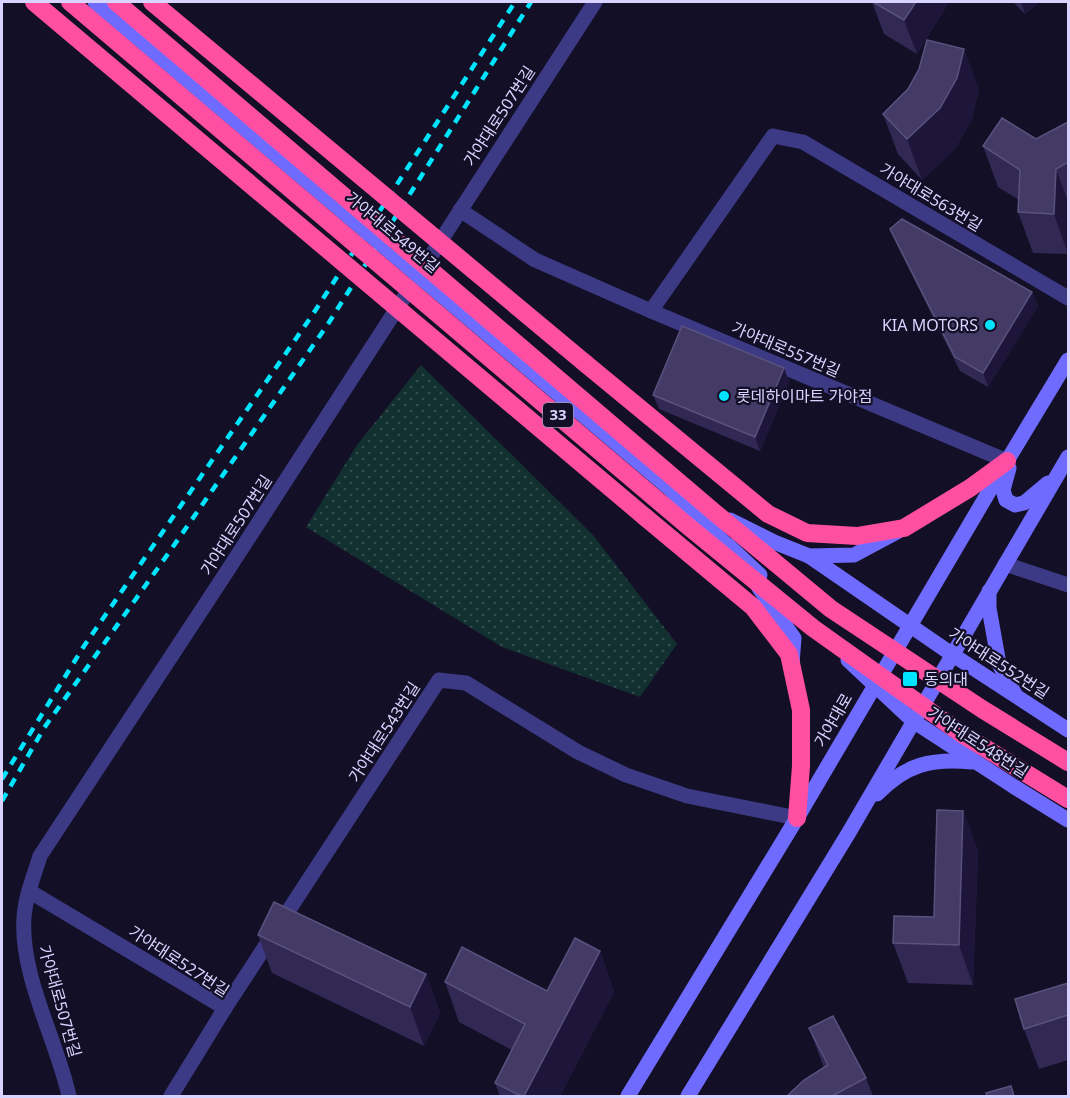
<svg xmlns="http://www.w3.org/2000/svg" width="1070" height="1098" font-family="'Noto Sans','Noto Sans KR',sans-serif">
<style>
.grass{fill:url(#grass-dots)}
.lines{fill:none;stroke-linecap:round;stroke-linejoin:round}
.street{stroke:#3d3a85;stroke-width:15}
.secondary{stroke:#6f6bff;stroke-width:15}
.highway{stroke:#ff4fa3;stroke-width:18}
.rail{stroke:#00e5ff;stroke-width:4.5;stroke-dasharray:9 8;stroke-linecap:butt}
.secondary-bridge{stroke:#6f6bff;stroke-width:15}
.highway-bridge{stroke:#ff4fa3;stroke-width:18}
.wall{fill:#312854}
.shaded-wall{fill:#1d163a}
.building{fill:#433a66;stroke:#5a527e;stroke-width:1.5}
.poi-dot{fill:#00e5ff;stroke:#130f26;stroke-width:2}
.labels{text-anchor:middle;stroke-width:4.5;stroke-linejoin:round;paint-order:stroke}
.shield{fill:#130f26;stroke:#9e99be;stroke-width:1.5}
.shield-label{font-size:15px;font-weight:bold;fill:#d9d4ff}
.street-label{font-size:16px;fill:#d9d4ff;stroke:#130f26}
.poi-label{font-size:16px;fill:#d9d4ff;stroke:#130f26;text-anchor:start}
</style>
<defs>
<pattern id="grass-dots" width="8" height="8" patternUnits="userSpaceOnUse" patternTransform="scale(1.5)"><rect width="8" height="8" fill="#12302f"/><path d="M2 2h.1M6 6h.1" fill="none" stroke="#344d4e" stroke-width="1.8" stroke-linecap="round"/></pattern>
</defs>
<rect width="100%" height="100%" fill="#130f26"/>
<path class="grass" d="M 421,365 L 593,535 L 677,644 L 640,697 L 502,647 L 306,527 L 357,445 Z"/>
<g class="lines">
<g class="street">
<path d="M 460,210 L 535,260 L 651,311 L 1007,461"/>
<path d="M 651,311 L 773,136 L 803,142 L 1068,298"/>
<path d="M 1005,564 L 1068,585"/>
<path d="M 29,891 L 225,1008 L 171,1096"/>
<path d="M 225,1008 L 439,680 L 466,683 L 578,752 L 626,775 L 687,796 L 797,818"/>
<path d="M 69,1096 C 57,1041 20,975 24,918 C 25,897 34,876 40,856 L 224,576 L 595,2"/>
</g>
<g class="secondary">
<path d="M 1009,468 L 1003,490 L 1006,500 L 1015,505 L 1024,503 L 1048,483"/>
<path d="M 669,488 L 733,551"/>
<path d="M 730,520 L 774,542 L 809,556 L 854,555 L 897,532"/>
<path d="M 728,545 L 760,575"/>
<path d="M 809,556 L 953,655 L 1068,730"/>
<path d="M 759,588 L 794,638 L 792,664"/>
<path d="M 989,591 L 989,608 L 999,664 L 1015,694"/>
<path d="M 848,660 L 913,721 L 1013,786 L 1068,820"/>
<path d="M 877,794 C 906,764 932,758 972,762"/>
<path d="M 628,1096 L 797,818 L 1007,461 L 1068,360"/>
<path d="M 688,1096 L 848,834 L 1068,457"/>
</g>
<g class="highway">
<path d="M 586,364 L 768,514 L 807,533 L 857,536 L 904,528 L 970,488 L 1007,461"/>
<path d="M 645,517 L 753,607 L 789,654 L 801,710 L 801,766 L 797,818"/>
</g>
<g class="rail">
<path d="M 2,779 L 84,646 L 313,314 L 515,2"/>
<path d="M 2,801 L 44,728 L 170,551 L 328,324 L 531,2"/>
</g>
<path class="secondary-bridge" d="M 95,2 L 669,488"/>
<g class="highway-bridge">
<path d="M 34,2 L 645,517"/>
<path d="M 70,2 L 689,527 L 813,628 L 962,734 L 1068,799"/>
<path d="M 116,2 L 714,512 L 831,609 L 982,709 L 1068,762"/>
<path d="M 152,2 L 586,364"/>
</g>
</g>
<g class="wall">
<path d="M 872,2 L 949,2 L 917,54 L 884,34 Z"/>
<path d="M 1013,2 L 1039,2 L 1025,14 Z"/>
<path d="M 979,89 L 972,119 L 955,149 L 922,180 L 898,154 L 883,114 Z"/>
<path d="M 1068,122 L 1068,254 L 1033,253 L 1018,212 L 1019,200 L 998,187 L 983,146 L 1036,139 Z"/>
<path d="M 890,229 L 1032,292 L 1038,306 L 988,387 L 960,371 L 896,243 Z"/>
<path d="M 784,368 L 789,382 L 760,451 L 659,409 L 653,395 Z"/>
<path d="M 963,811 L 978,851 L 973,985 L 908,983 L 893,943 L 934,917 Z"/>
<path d="M 258,935 L 426,974 L 440,1013 L 424,1046 L 272,973 Z"/>
<path d="M 600,951 L 614,992 L 560,1096 L 500,1096 L 495,1083 L 512,1050 L 459,1022 L 445,982 L 547,991 Z"/>
<path d="M 1068,983 L 1068,1060 L 1039,1069 L 1024,1029 Z"/>
<path d="M 809,1028 L 866,1078 L 873,1096 L 787,1096 L 824,1068 Z"/>
</g>
<g class="shaded-wall">
<path d="M 916,2 L 949,2 L 917,54 L 904,20 Z"/>
<path d="M 1021,2 L 1039,2 L 1025,14 Z"/>
<path d="M 964,49 L 979,89 L 972,119 L 955,149 L 922,180 L 907,139 Z"/>
<path d="M 1056,169 L 1068,202 L 1068,254 L 1054,214 Z"/>
<path d="M 1032,292 L 1038,306 L 988,387 L 983,373 Z"/>
<path d="M 784,368 L 789,382 L 760,451 L 755,437 Z"/>
<path d="M 963,811 L 978,851 L 973,985 L 959,945 Z"/>
<path d="M 600,951 L 614,992 L 560,1096 L 524,1096 Z"/>
<path d="M 426,974 L 440,1013 L 424,1046 L 410,1007 Z"/>
</g>
<g class="building">
<path d="M 873,2 L 916,2 L 904,20 Z"/>
<path d="M 927,40 L 964,49 L 957,78 L 940,108 L 907,139 L 883,114 L 908,89 L 919,69 Z"/>
<path d="M 1002,118 L 1036,139 L 1068,122 L 1068,162 L 1056,169 L 1054,214 L 1018,212 L 1020,170 L 983,146 Z"/>
<path d="M 902,219 L 1032,292 L 983,373 L 955,357 L 890,229 Z"/>
<path d="M 682,326 L 784,368 L 755,437 L 653,395 Z"/>
<path d="M 937,810 L 963,811 L 959,945 L 893,943 L 894,916 L 934,917 Z"/>
<path d="M 274,902 L 426,974 L 410,1007 L 258,935 Z"/>
<path d="M 575,938 L 600,951 L 524,1096 L 521,1096 L 495,1083 L 525,1024 L 445,982 L 462,947 L 547,991 Z"/>
<path d="M 1068,983 L 1068,1015 L 1024,1029 L 1015,999 Z"/>
<path d="M 833,1016 L 866,1078 L 832,1096 L 787,1096 L 804,1080 L 828,1065 L 809,1028 Z"/>
<path d="M 1011,1086 L 1014,1096 L 987,1096 L 986,1093 Z"/>
</g>
<g class="poi-dot">
<circle cx="990" cy="325" r="6"/>
<circle cx="724" cy="396" r="6"/>
<rect x="902" y="671" width="16" height="16" rx="3"/>
</g>
<g class="labels">
<rect class="shield" x="543" y="403" width="30" height="24" rx="4.5"/>
<g class="shield-label">
<text x="558" y="420">33</text>
</g>
<g class="street-label">
<text transform="translate(499 116) rotate(-57)" y="6">가야대로507번길</text>
<text transform="translate(931 197) rotate(31)" y="6">가야대로563번길</text>
<text transform="translate(393 232) rotate(40)" y="6">가야대로549번길</text>
<text transform="translate(786 349) rotate(23)" y="6">가야대로557번길</text>
<text transform="translate(236 525) rotate(-57)" y="6">가야대로507번길</text>
<text transform="translate(999 663) rotate(33)" y="6">가야대로552번길</text>
<text transform="translate(833 720) rotate(-60)" y="6">가야대로</text>
<text transform="translate(384 732) rotate(-57)" y="6">가야대로543번길</text>
<text transform="translate(978 742) rotate(33)" y="6">가야대로548번길</text>
<text transform="translate(179 961) rotate(33)" y="6">가야대로527번길</text>
<text transform="translate(60 1001) rotate(74)" y="6">가야대로507번길</text>
</g>
<g class="poi-label">
<text x="978" y="331" text-anchor="end">KIA MOTORS</text>
<text x="736" y="402">롯데하이마트 가야점</text>
<text x="924" y="685">동의대</text>
</g>
</g>
<rect width="1070" height="1098" fill="none" stroke="#d9d4ff" stroke-width="6"/>
</svg>
